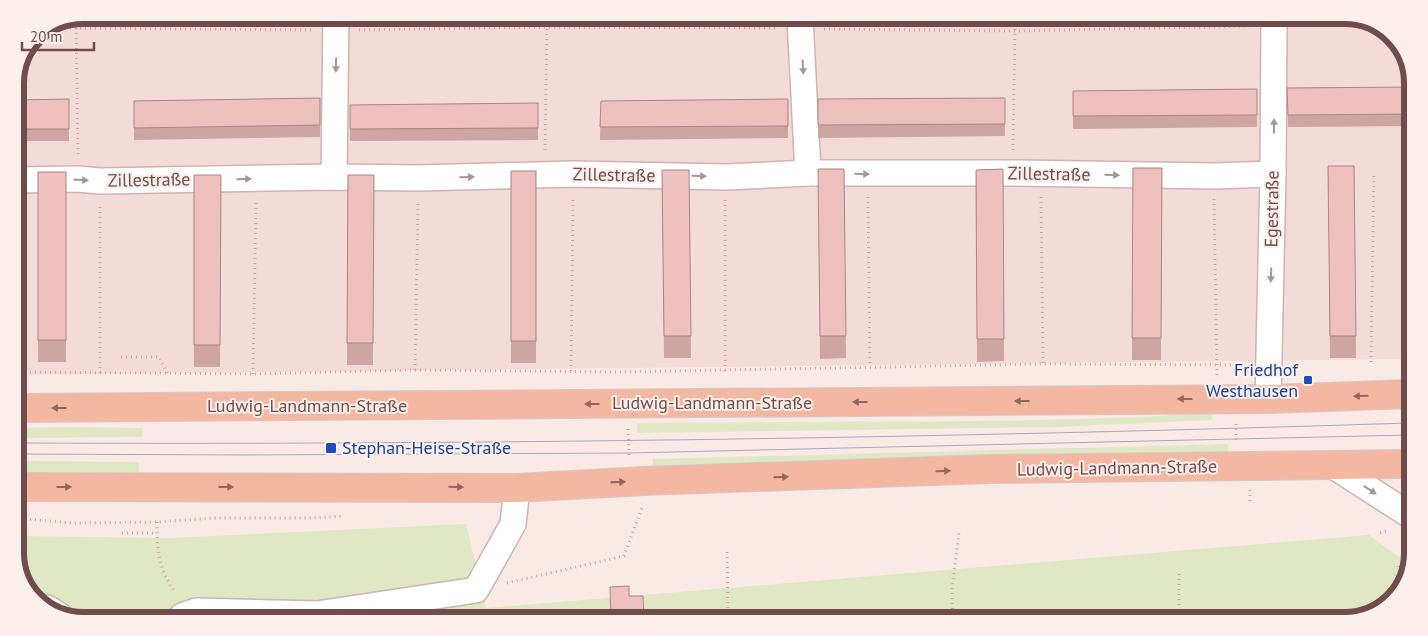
<svg xmlns="http://www.w3.org/2000/svg" width="1428" height="636" font-family="'PT Sans',sans-serif">
<style>
.residential{fill:#f3dcd7}
.green{fill:#dfe7c4}
.park{fill:url(#park-dots)}
.lines{fill:none;stroke-linecap:round;stroke-linejoin:round}
.minor-casing{stroke:#cfb4b2;stroke-width:28}
.major-casing{stroke:#d4c9ca;stroke-width:30}
.path{stroke:#d2a3a2;stroke-width:3;stroke-dasharray:1 4;stroke-linecap:butt}
.minor{stroke:#fff;stroke-width:25}
.major{stroke:#f4b7a2;stroke-width:28}
.tram{stroke:#a9a4c3;stroke-width:1}
.wall{fill:#cda5a3}
.building{fill:#eec0be;stroke:#a78685}
.oneway{fill:#aa9494}
.oneway2{fill:#926762}
.transit-dot{fill:#1a4fb4;stroke:#fdefeb;stroke-width:2}
.labels{text-anchor:middle;stroke-width:4;stroke-linejoin:round;paint-order:stroke}
.street-label{font-size:18px;fill:#714c4d;stroke:#fdefeb}
.transit-label{font-size:18px;fill:#164399;stroke:#fdefeb;text-anchor:end}
.rim{fill:none;stroke:#714c4d;stroke-width:6}
</style>
<defs>
<pattern id="park-dots" width="8" height="8" patternUnits="userSpaceOnUse" patternTransform="scale(1.25)"><rect width="8" height="8" fill="#dfe7c4"/><path d="M2 2h.1M6 6h.1" fill="none" stroke="#b9bda1" stroke-width="1.8" stroke-linecap="round"/></pattern>
</defs>
<rect width="100%" height="100%" fill="#faeae5"/>
<path class="residential" d="M 83,15 L 1372,20 L 1401,45 L 1413,78 L 1410,359 L 15,375 L 15,78 L 35,35 Z"/>
<g class="green">
<path d="M 1212,411 L 1212,420 L 1057,427 L 637,433 L 637,423 L 1001,421 L 1148,417 Z"/>
<path d="M 71,427 L 142,428 L 142,437 L 15,438 L 15,428 Z"/>
<path d="M 1228,444 L 1228,456 L 652,469 L 653,459 Z"/>
<path d="M 15,461 L 139,462 L 139,472 L 15,477 Z"/>
<path d="M 466,524 L 486,608 L 1369,535 L 1408,564 L 1408,580 L 1383,610 L 1346,621 L 56,616 L 27,591 L 15,558 L 15,536 L 170,538 Z"/>
</g>
<path class="park" d="M 486,608 L 495,618 L 418,617 Z"/>
<g class="lines">
<g class="minor-casing">
<g id="minor">
<path d="M 800,18 L 808,173"/>
<path d="M 334,177 L 336,16"/>
<path d="M 15,180 L 78,179 L 100,181 L 334,177 L 418,178 L 573,174 L 726,177 L 808,173 L 1013,173 L 1214,176 L 1273,174"/>
<path d="M 1268,399 L 1273,174 L 1274,20"/>
<path d="M 1332,465 L 1408,514"/>
<path d="M 47,608 L 60,616"/>
<path d="M 182,616 L 196,611 L 317,614 L 476,590 L 513,524 L 517,488"/>
</g>
</g>
<g class="major-casing">
<g id="major">
<path d="M 15,408 L 1268,399 L 1410,394"/>
<path d="M 15,487 L 517,488 L 644,481 L 990,469 L 1409,464"/>
</g>
</g>
<g class="path">
<path d="M 76,18 L 78,156"/>
<path d="M 1299,25 L 1378,26"/>
<path d="M 50,28 L 313,30"/>
<path d="M 824,29 L 1015,31 L 1250,26"/>
<path d="M 359,30 L 547,27 L 778,28"/>
<path d="M 545,150 L 547,17"/>
<path d="M 1013,150 L 1015,19"/>
<path d="M 868,197 L 870,367"/>
<path d="M 1041,197 L 1043,364"/>
<path d="M 1214,199 L 1217,375"/>
<path d="M 121,357 L 159,357 L 168,374"/>
<path d="M 1371,362 L 1374,172"/>
<path d="M 415,370 L 418,202"/>
<path d="M 571,371 L 573,197"/>
<path d="M 725,371 L 725,200"/>
<path d="M 15,372 L 253,374 L 415,370 L 618,372 L 1043,364 L 1245,365"/>
<path d="M 100,373 L 100,204"/>
<path d="M 253,374 L 256,202"/>
<path d="M 1236,424 L 1236,440"/>
<path d="M 628,429 L 629,457"/>
<path d="M 1250,490 L 1250,502"/>
<path d="M 15,518 L 72,523 L 157,522 L 214,518 L 312,518 L 344,516"/>
<path d="M 157,522 C 157,549 158,569 175,592"/>
<path d="M 122,533 L 157,533"/>
<path d="M 1380,533 L 1389,530"/>
<path d="M 727,552 L 728,618"/>
<path d="M 1399,566 L 1400,589"/>
<path d="M 1179,574 L 1179,620"/>
<path d="M 507,583 L 624,556 L 643,505"/>
<path d="M 953,619 L 952,589 L 959,532"/>
</g>
<use href="#minor" class="minor"/>
<use href="#major" class="major"/>
<g class="tram">
<path d="M 15,443 C 480,445 945,438 1409,423"/>
<path d="M 15,454 L 244,455 L 629,453 L 1409,435"/>
</g>
</g>
<g class="wall">
<path d="M 128,15 L 316,16 L 316,22 L 128,23 Z"/>
<path d="M 349,16 L 540,17 L 540,23 L 349,24 Z"/>
<path d="M 602,17 L 791,18 L 791,19 L 602,21 Z"/>
<path d="M 817,18 L 1008,19 L 1008,21 L 817,23 Z"/>
<path d="M 70,20 L 70,26 L 54,27 Z"/>
<path d="M 1413,87 L 1412,126 L 1288,127 L 1287,88 Z"/>
<path d="M 1257,89 L 1257,127 L 1073,129 L 1073,91 Z"/>
<path d="M 320,98 L 320,137 L 134,140 L 134,101 Z"/>
<path d="M 1005,98 L 1005,136 L 818,138 L 818,99 Z"/>
<path d="M 69,99 L 69,141 L 15,141 L 15,100 Z"/>
<path d="M 788,99 L 788,138 L 600,140 L 601,101 Z"/>
<path d="M 538,103 L 538,140 L 350,141 L 350,105 Z"/>
<path d="M 1328,166 L 1354,166 L 1356,358 L 1330,358 Z"/>
<path d="M 1133,168 L 1162,168 L 1161,360 L 1132,360 Z"/>
<path d="M 818,169 L 844,169 L 846,358 L 820,359 Z"/>
<path d="M 1003,169 L 1004,361 L 977,362 L 976,170 Z"/>
<path d="M 662,170 L 689,170 L 691,358 L 664,358 Z"/>
<rect x="511" y="171" width="25" height="192"/>
<rect x="38" y="172" width="28" height="190"/>
<path d="M 194,175 L 221,175 L 220,367 L 194,367 Z"/>
<path d="M 348,175 L 374,175 L 373,365 L 347,365 Z"/>
</g>
<g class="building">
<path d="M 1413,87 L 1413,114 L 1288,115 L 1287,88 Z"/>
<path d="M 1257,89 L 1257,115 L 1073,116 L 1073,91 Z"/>
<path d="M 320,98 L 320,125 L 134,128 L 134,101 Z"/>
<path d="M 1005,98 L 1005,124 L 818,125 L 818,99 Z"/>
<path d="M 69,99 L 69,129 L 15,129 L 15,100 Z"/>
<path d="M 788,99 L 788,126 L 600,127 L 601,101 Z"/>
<path d="M 538,103 L 538,128 L 350,129 L 350,105 Z"/>
<path d="M 1328,166 L 1354,166 L 1356,336 L 1330,336 Z"/>
<path d="M 1133,168 L 1162,168 L 1161,338 L 1132,338 Z"/>
<path d="M 818,169 L 844,169 L 846,336 L 820,336 Z"/>
<path d="M 1003,169 L 1004,339 L 977,339 L 976,170 Z"/>
<path d="M 662,170 L 689,170 L 691,336 L 664,336 Z"/>
<rect x="511" y="171" width="25" height="170"/>
<rect x="38" y="172" width="28" height="168"/>
<path d="M 194,175 L 221,175 L 220,345 L 194,345 Z"/>
<path d="M 348,175 L 374,175 L 373,343 L 347,343 Z"/>
<path d="M 629,586 L 629,596 L 643,596 L 644,618 L 611,618 L 610,587 Z"/>
</g>
<defs><path id="oneway-solid" d="M-6-.8H1V-3.2L6.5 0L1 3.2V.8H-6Z" transform="scale(1.25)"/></defs>
<g class="oneway">
<use href="#oneway-solid" transform="translate(336 65) rotate(91)"/>
<use href="#oneway-solid" transform="translate(803 67) rotate(87)"/>
<use href="#oneway-solid" transform="translate(1274 126) rotate(-90)"/>
<use href="#oneway-solid" transform="translate(862 174) rotate(1)"/>
<use href="#oneway-solid" transform="translate(1112 175) rotate(1)"/>
<use href="#oneway-solid" transform="translate(699 176) rotate(1)"/>
<use href="#oneway-solid" transform="translate(467 177) rotate(-1)"/>
<use href="#oneway-solid" transform="translate(244 179) rotate(-1)"/>
<use href="#oneway-solid" transform="translate(81 180) rotate(3)"/>
<use href="#oneway-solid" transform="translate(1271 275) rotate(92)"/>
<use href="#oneway-solid" transform="translate(1370 490) rotate(33)"/>
</g>
<g class="oneway2">
<use href="#oneway-solid" transform="translate(1361 396) rotate(178)"/>
<use href="#oneway-solid" transform="translate(1185 399) rotate(180)"/>
<use href="#oneway-solid" transform="translate(1022 401) rotate(180)"/>
<use href="#oneway-solid" transform="translate(860 402) rotate(180)"/>
<use href="#oneway-solid" transform="translate(592 404) rotate(180)"/>
<use href="#oneway-solid" transform="translate(59 408) rotate(-180)"/>
<use href="#oneway-solid" transform="translate(943 471) rotate(-2)"/>
<use href="#oneway-solid" transform="translate(781 477) rotate(-2)"/>
<use href="#oneway-solid" transform="translate(618 482) rotate(-2)"/>
<use href="#oneway-solid" transform="translate(64 487)"/>
<use href="#oneway-solid" transform="translate(226 487)"/>
<use href="#oneway-solid" transform="translate(456 487) rotate(1)"/>
</g>
<g class="transit-dot">
<rect x="1303" y="375" width="10" height="10" rx="2.5"/>
<rect x="325" y="442" width="12" height="12" rx="2.5"/>
</g>
<g class="labels">
<g class="street-label">
<text transform="translate(1049 174) rotate(1)" y="6">Zillestraße</text>
<text transform="translate(614 175) rotate(1)" y="6">Zillestraße</text>
<text transform="translate(149 180) rotate(-1)" y="6">Zillestraße</text>
<text transform="translate(1272 209) rotate(-89)" y="6">Egestraße</text>
<text x="712" y="409">Ludwig-Landmann-Straße</text>
<text x="307" y="412">Ludwig-Landmann-Straße</text>
<text transform="translate(1117 468) rotate(-1)" y="6">Ludwig-Landmann-Straße</text>
</g>
<g class="transit-label">
<text x="1298" y="376">Friedhof<tspan x="1298" dy="21">Westhausen</tspan></text>
<text x="342" y="454" text-anchor="start">Stephan-Heise-Straße</text>
</g>
</g>
<path d="M0 0H1428V636H0ZM83 24H1345A59 59 0 0 1 1404 83V553A59 59 0 0 1 1345 612H83A59 59 0 0 1 24 553V83A59 59 0 0 1 83 24Z" fill="#fdefeb" fill-rule="evenodd"/>
<path class="rim" d="M83 24H1345A59 59 0 0 1 1404 83V553A59 59 0 0 1 1345 612H83A59 59 0 0 1 24 553V83A59 59 0 0 1 83 24Z"/>
<path d="M22 42v8h72v-8" fill="none" stroke="#714c4d" stroke-width="2.5"/>
<text x="30" y="42" font-size="15" fill="#714c4d" stroke="#fdefeb" stroke-width="4" paint-order="stroke">20 m</text>
</svg>
